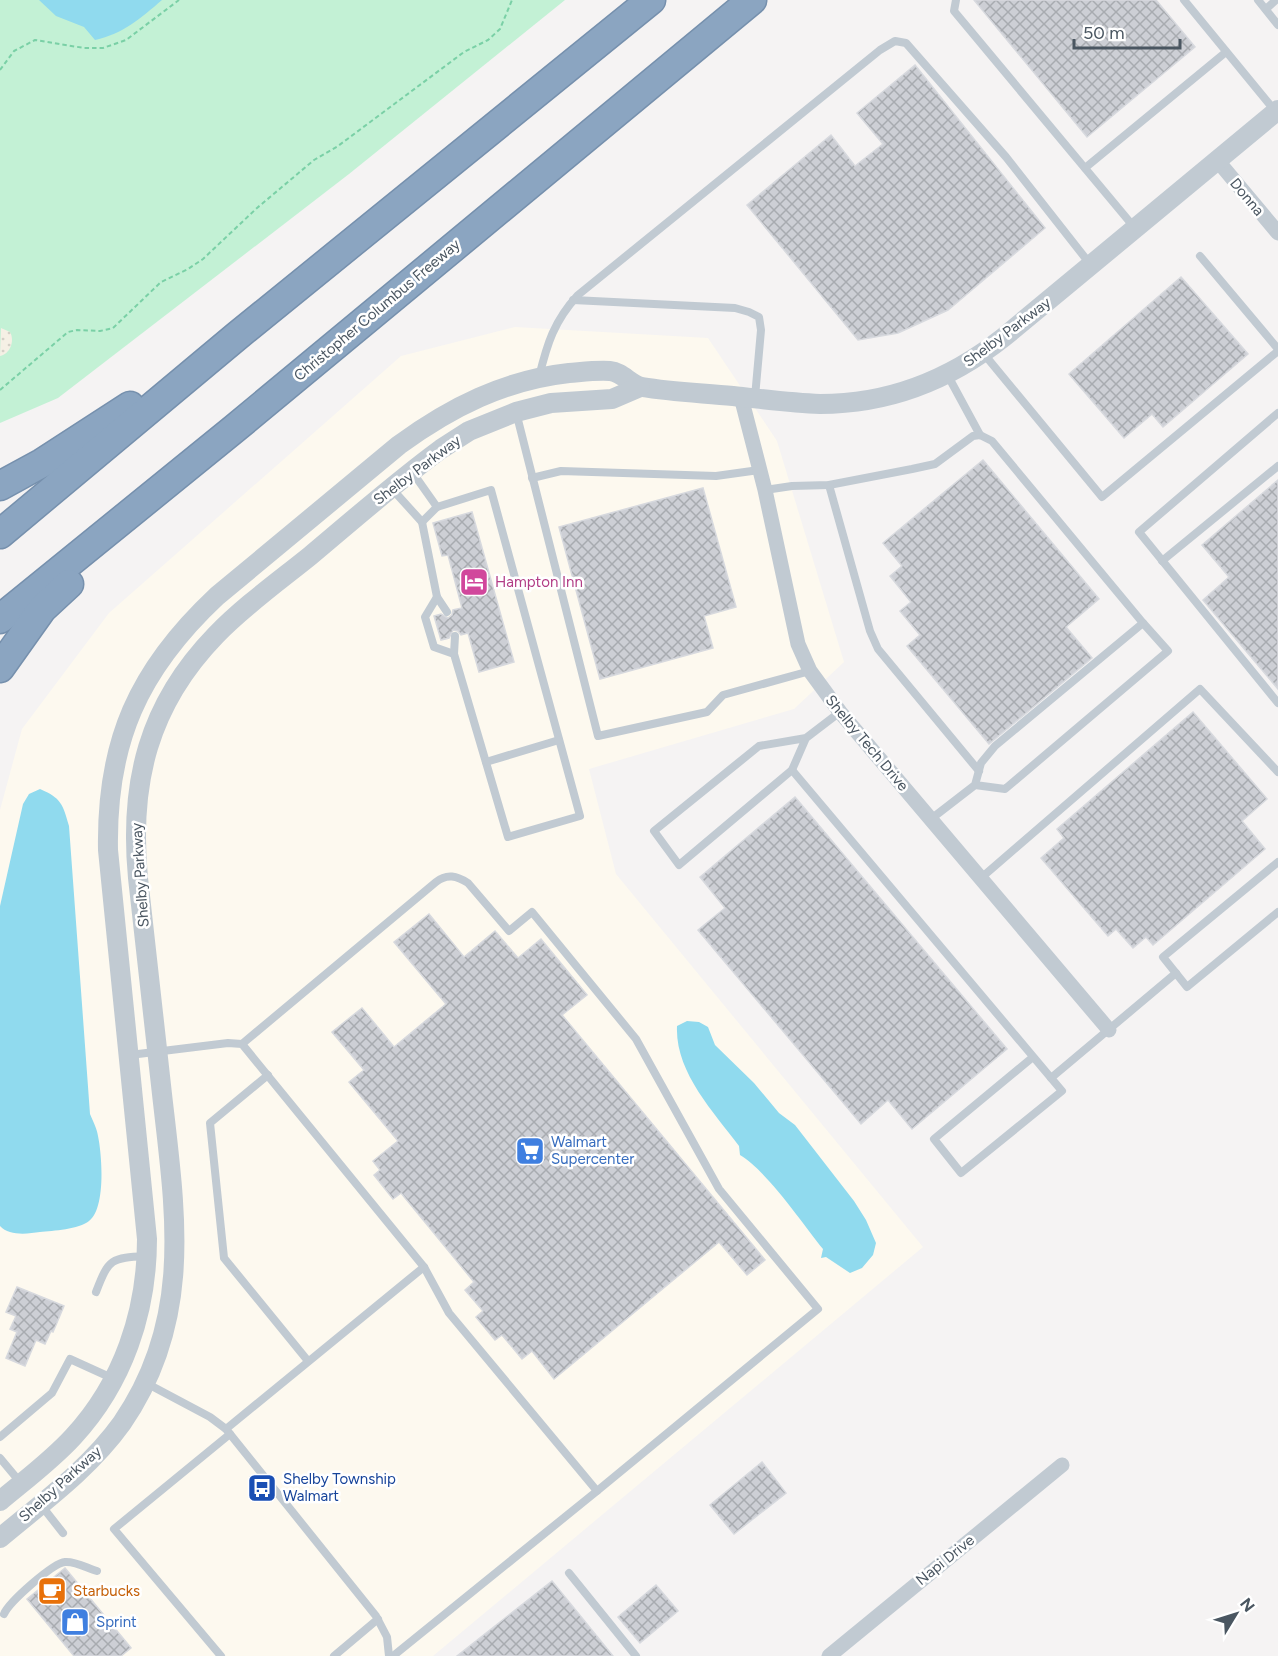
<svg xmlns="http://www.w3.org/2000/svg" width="1278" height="1656" font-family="Figtree,sans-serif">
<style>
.commercial{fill:#fdf9ef}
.green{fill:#c3f1d5}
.sand{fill:url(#sand-dots)}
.water{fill:#90daee}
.building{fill:url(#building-cross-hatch);stroke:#d7d9de;stroke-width:1.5}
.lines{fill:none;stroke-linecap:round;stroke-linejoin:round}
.motorway-casing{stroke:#7690ad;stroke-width:31}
.path{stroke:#7ad0a6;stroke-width:2;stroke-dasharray:4.5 3;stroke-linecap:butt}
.service{stroke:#c1cad2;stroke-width:8}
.minor{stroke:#c1cad2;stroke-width:15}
.tertiary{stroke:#c1cad2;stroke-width:20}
.motorway{stroke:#8ba5c1;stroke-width:28}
.labels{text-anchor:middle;stroke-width:5;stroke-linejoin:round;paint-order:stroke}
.street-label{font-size:15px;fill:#4a5661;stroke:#fff}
.hotel-label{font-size:15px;fill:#b23c85;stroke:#fff;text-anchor:start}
.shop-label{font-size:15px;fill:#366cbe;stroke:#fff;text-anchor:start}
.transit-label{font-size:15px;fill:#164399;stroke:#fff;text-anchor:start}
.food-label{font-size:15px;fill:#c56008;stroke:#fff;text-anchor:start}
</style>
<defs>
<pattern id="sand-dots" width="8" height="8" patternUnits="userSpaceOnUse" patternTransform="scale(1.5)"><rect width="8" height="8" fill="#f5f0e5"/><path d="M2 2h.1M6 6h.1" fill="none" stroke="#d4d0c7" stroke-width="1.8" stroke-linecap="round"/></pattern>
<pattern id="building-cross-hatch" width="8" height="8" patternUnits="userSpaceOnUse" patternTransform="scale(1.5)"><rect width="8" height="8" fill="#cdcfd5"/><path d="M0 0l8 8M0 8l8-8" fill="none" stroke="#a8abb0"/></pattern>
</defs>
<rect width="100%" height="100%" fill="#f5f3f3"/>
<path class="commercial" d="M 515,327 L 708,338 L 777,441 L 844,662 L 794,709 L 589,769 L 616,874 L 923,1247 L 433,1656 L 0,1656 L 0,810 L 22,729 L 109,613 L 401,356 Z"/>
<path class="green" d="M 0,0 L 565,0 L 349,174 L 58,398 L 0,423 Z"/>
<path class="sand" d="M 1,328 L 10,332 C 15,341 10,354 0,356 Z"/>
<g class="water">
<path d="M 39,0 L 162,0 C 141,18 123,34 95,40 L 84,27 L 56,16 Z"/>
<path d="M 40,789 C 61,798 63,804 69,826 L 90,1114 C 93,1121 97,1129 98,1136 C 102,1155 106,1208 89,1221 C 79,1229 53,1231 40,1232 C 27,1234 9,1236 0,1226 L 0,906 L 23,804 L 29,794 Z"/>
<path d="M 687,1021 L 699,1022 L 708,1027 L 715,1045 L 754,1083 L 779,1113 L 795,1125 L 854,1201 L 866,1220 L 876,1243 L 873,1255 L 862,1268 L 850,1273 L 826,1257 L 821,1258 L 823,1249 C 803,1224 766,1170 740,1155 L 739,1146 C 713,1111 675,1072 677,1026 Z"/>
</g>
<g class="building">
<path d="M 974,0 L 1156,0 L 1195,47 L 1087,137 Z"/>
<path d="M 915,65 L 1045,228 L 948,310 L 898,333 L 858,340 L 747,205 L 831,135 L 855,166 L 883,144 L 857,113 Z"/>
<path d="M 1181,277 L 1248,354 L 1163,427 L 1152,414 L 1124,438 L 1069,374 Z"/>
<path d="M 983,460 L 1099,599 L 1066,627 L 1092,658 L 989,744 L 907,646 L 920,635 L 900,611 L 911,602 L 890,576 L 902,566 L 883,543 Z"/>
<path d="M 1278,480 L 1278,689 L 1203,600 L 1229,577 L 1202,545 Z"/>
<path d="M 703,488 L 736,607 L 704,616 L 713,648 L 600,679 L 559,527 Z"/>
<path d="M 472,512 L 514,662 L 479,672 L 468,633 L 461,635 L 458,631 L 453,630 L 449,638 L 441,640 L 434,616 L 441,614 L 448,618 L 452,615 L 453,610 L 462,608 L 448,555 L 442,556 L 433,523 Z"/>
<path d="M 1193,712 L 1267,799 L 1242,821 L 1265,849 L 1153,945 L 1146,937 L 1133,948 L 1116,929 L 1108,936 L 1041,858 L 1064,838 L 1057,829 Z"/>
<path d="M 795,797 L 1007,1049 L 912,1129 L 888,1100 L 861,1124 L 698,930 L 725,908 L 700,877 Z"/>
<path d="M 429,914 L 464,957 L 495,931 L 518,958 L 541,939 L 587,995 L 562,1015 L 765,1260 L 747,1275 L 719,1242 L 554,1379 L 532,1351 L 522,1359 L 502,1335 L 495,1340 L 476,1317 L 483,1311 L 465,1290 L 474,1282 L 401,1193 L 393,1199 L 374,1175 L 380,1170 L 373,1161 L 398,1141 L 349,1082 L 364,1070 L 332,1032 L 362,1008 L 394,1047 L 446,1004 L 394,942 Z"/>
<path d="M 17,1287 L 64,1306 L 53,1332 L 51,1331 L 45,1344 L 36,1340 L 25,1366 L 6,1358 L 17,1332 L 10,1329 L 16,1316 L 6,1312 Z"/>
<path d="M 762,1462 L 786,1493 L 734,1534 L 710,1505 Z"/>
<path d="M 65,1568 L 131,1648 L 121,1656 L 74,1656 L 27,1599 Z"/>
<path d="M 552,1581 L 613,1656 L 457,1656 Z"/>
<path d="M 656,1585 L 678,1611 L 640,1643 L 618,1617 Z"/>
</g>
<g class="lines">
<g class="motorway-casing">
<g id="motorway">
<path d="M 0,486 L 42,463 L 130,406"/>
<path d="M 0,534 L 237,336 L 651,0"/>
<path d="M 0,619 L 234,429 L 752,0"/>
<path d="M 0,668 L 42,609 L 69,584"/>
</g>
</g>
<g class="path">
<path d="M 0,70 L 14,51 L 35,40 L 84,48 L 103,48 L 126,40 L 179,0"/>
<path d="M 0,390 L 68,332 L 77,330 L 100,331 L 113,328 L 161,282 L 188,269 L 203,259 L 257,208 L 314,160 L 338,146 L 464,52 L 488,40 L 500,29 L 512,0"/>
</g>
<g class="service">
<path d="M 956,0 L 954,11 L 1134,227"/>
<path d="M 1184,0 L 1275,111"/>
<path d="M 1258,0 L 1278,25"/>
<path d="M 1266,9 L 1276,0"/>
<path d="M 1085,168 L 1226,52"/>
<path d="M 1200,256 L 1278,349"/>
<path d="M 573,300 L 735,308 L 749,312 L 759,317 L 761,330 L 755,397"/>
<path d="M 984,354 L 1102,497 L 1278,351"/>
<path d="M 947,374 L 980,435"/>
<path d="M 539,377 C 547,344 554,321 578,295 L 880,50 L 895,41 L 906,43 L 1006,157 L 1090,264"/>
<path d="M 516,412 L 598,736 L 707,712 L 723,695 L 810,671"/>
<path d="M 1278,413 L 1139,532 L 1278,703"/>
<path d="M 532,478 L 561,471 L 716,476 L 759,470"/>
<path d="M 829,485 L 870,631 L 878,649 L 979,771"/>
<path d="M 393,490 L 422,522 L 437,597 L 425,617 L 434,647 L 454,654 L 508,837 L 580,816 L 491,490 L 437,507 L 413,473"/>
<path d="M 765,490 L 792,486 L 829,485 L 912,469 L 935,464 L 973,436 L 980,435 L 992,441 L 1143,623"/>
<path d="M 422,522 L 437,507"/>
<path d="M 1162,561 L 1278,466"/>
<path d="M 437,597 L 447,612"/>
<path d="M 454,654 L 455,636"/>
<path d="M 806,738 L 759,746 L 654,831 L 679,865 L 792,770 L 806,738 L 840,712"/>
<path d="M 486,762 L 559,740"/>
<path d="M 792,770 L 1062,1091 L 961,1173 L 934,1139 L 1033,1057"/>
<path d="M 931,819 L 975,785 L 1005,789 L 1168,651 L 1143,623 L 995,746 L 981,763 L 975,785"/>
<path d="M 1278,862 L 1163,957 L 1187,987 L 1278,912"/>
<path d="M 981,878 L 1200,689 L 1278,772"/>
<path d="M 242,1044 L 436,882 C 447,873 457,876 468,883 L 509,931 L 532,912 L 636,1039 L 719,1189 L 818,1309 L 597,1491"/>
<path d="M 130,1055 L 228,1043 L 242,1044 L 424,1267 L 449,1313 L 597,1491 L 393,1656"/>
<path d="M 268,1075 L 210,1123 L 224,1258 L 308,1361"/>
<path d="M 1051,1078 L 1176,973"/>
<path d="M 96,1292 C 109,1258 111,1258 147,1256"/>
<path d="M 146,1383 L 210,1417 L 226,1429 L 376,1616 L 387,1637 L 389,1656"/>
<path d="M 226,1429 L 424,1267"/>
<path d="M 0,1437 L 52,1393 L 70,1359 L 114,1379"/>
<path d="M 0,1458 L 20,1482"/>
<path d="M 41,1505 L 63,1533"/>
<path d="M 569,1573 L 636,1656"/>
<path d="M 4,1614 C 9,1602 53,1563 65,1562 C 75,1561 87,1568 97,1571"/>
<path d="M 221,1656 L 114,1529 L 230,1434"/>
<path d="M 334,1656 L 378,1619"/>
</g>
<g class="minor">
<path d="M 1217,160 L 1278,233"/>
<path d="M 741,397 L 765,490 L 798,644 L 810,671 L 840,712 L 1109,1030"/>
<path d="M 829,1656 L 1062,1465"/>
</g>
<g class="tertiary">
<path d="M 0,1501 C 25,1480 51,1461 73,1437 C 123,1383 147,1312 147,1239 L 108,850 C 106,742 138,670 217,596 L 399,445 C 451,407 505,380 569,373 C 582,372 597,370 610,371 C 622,372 631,385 642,387 C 672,392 703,393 733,396 C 762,399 791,403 820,404 C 889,404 951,379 1004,337 L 1278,110"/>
<path d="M 0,1538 C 43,1502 89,1469 122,1423 C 196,1316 174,1205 161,1085 C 153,1016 146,947 138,878 C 129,783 148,705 216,635 C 244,606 279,581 310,556 C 353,520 396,482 441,449 L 469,431 L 516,412 L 551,403 L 612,399 L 640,387"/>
</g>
<use href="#motorway" class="motorway"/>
</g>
<defs>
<g id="hotel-square" transform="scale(1.5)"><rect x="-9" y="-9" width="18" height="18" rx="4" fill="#d1479c" stroke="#fff"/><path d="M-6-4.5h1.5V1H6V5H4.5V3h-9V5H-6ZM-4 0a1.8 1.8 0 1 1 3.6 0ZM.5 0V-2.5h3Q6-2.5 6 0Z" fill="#fff"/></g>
<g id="supermarket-square" transform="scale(1.5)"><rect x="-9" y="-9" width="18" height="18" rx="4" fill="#3f7fe0" stroke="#fff"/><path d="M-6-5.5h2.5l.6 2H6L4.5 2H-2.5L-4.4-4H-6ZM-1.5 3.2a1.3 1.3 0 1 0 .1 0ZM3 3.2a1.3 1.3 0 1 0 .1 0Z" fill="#fff"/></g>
<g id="bus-square" transform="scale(1.5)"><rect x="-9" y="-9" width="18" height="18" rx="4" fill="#1a4fb4" stroke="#fff"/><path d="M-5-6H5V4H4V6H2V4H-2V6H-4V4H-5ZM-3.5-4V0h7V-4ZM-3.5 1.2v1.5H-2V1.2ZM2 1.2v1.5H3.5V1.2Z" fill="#fff"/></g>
<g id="cafe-square" transform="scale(1.5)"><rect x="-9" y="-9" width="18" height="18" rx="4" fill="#e8710a" stroke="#fff"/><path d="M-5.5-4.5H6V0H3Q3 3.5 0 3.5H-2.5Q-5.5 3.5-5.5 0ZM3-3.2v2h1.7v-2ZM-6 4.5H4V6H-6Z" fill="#fff"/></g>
<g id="shop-square" transform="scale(1.5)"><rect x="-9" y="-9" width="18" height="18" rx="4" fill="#3f7fe0" stroke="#fff"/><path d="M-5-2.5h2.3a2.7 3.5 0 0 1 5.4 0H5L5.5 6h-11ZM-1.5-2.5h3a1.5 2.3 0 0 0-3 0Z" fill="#fff"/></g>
</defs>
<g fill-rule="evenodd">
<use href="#hotel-square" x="474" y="582"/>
<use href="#supermarket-square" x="530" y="1151"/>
<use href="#bus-square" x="262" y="1488"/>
<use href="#cafe-square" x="52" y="1591"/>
<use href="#shop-square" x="75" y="1622"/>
</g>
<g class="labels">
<g class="street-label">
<text transform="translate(1247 197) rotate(50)" y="5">Donna</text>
<text transform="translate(377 310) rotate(-40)" y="5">Christopher Columbus Freeway</text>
<text transform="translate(1007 332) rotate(-37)" y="5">Shelby Parkway</text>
<text transform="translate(417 470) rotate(-37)" y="5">Shelby Parkway</text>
<text transform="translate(867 743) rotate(50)" y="5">Shelby Tech Drive</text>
<text transform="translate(140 875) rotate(-94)" y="5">Shelby Parkway</text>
<text transform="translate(60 1484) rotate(-42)" y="5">Shelby Parkway</text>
<text transform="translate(945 1560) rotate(-39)" y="5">Napi Drive</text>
</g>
<g class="hotel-label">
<text x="495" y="587">Hampton Inn</text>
</g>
<g class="shop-label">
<text x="551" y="1147">Walmart<tspan x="551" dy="17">Supercenter</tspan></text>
<text x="96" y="1627">Sprint</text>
</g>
<g class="transit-label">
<text x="283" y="1484">Shelby Township<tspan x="283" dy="17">Walmart</tspan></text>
</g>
<g class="food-label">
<text x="73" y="1596">Starbucks</text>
</g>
</g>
<g transform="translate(1236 1614) rotate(52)" stroke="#ffffff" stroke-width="4.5" paint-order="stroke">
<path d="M0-4.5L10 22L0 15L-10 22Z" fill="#4a5661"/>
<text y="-9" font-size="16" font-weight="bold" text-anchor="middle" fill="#4a5661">N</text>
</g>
<path d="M1074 39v9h106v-9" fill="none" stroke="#4a5661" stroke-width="3"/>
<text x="1083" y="39" font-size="18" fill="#4a5661" stroke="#ffffff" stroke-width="4.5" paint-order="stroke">50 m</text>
</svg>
